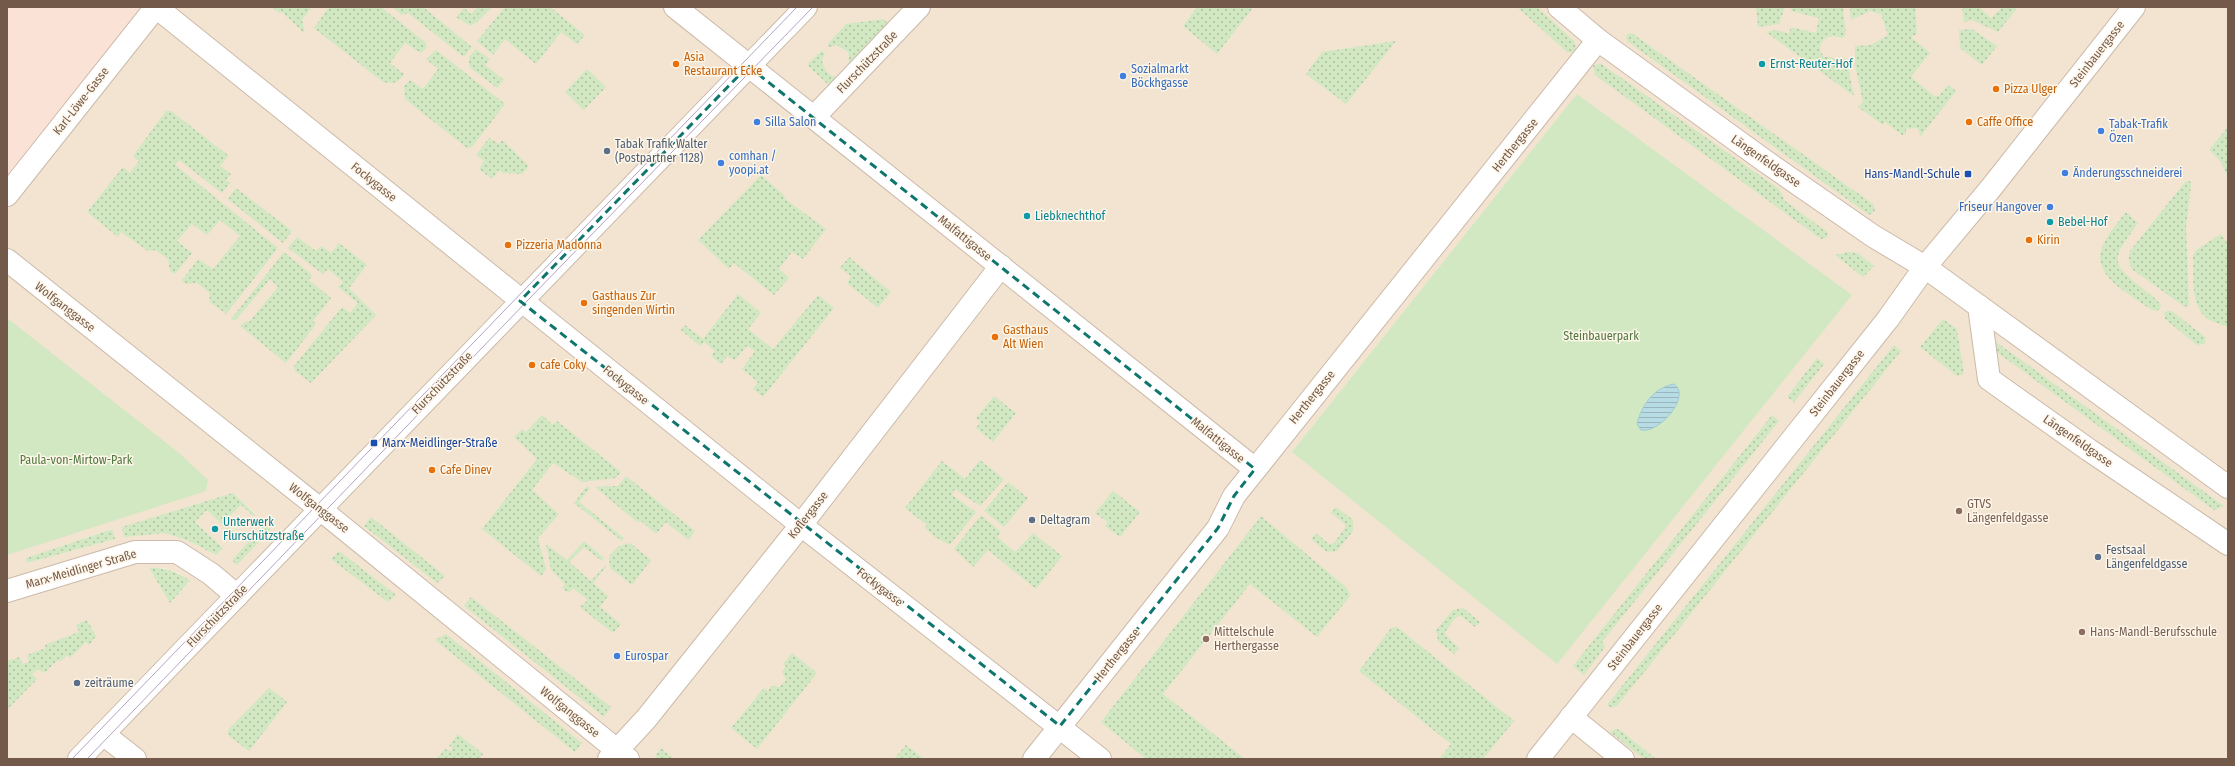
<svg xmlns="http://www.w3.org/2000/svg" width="2235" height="766" font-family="'Fira Sans Condensed',sans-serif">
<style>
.residential{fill:#f2e4d1;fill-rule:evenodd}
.commercial{fill:#fbe2d7}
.grass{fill:url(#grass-dots)}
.park{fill:#d1e8c2}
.water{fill:url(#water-rules);stroke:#9fccd5}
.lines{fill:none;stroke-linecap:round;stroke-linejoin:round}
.minor-casing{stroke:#ccbaaa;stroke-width:24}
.minor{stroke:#fff;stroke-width:22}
.tram{stroke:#b5a2c4;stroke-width:1}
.marked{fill:none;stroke:#0f766e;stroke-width:3;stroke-dasharray:8 5;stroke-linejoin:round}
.food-dot{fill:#e8710a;stroke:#fef6e9;stroke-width:1.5}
.culture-dot{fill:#0f9aa8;stroke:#fef6e9;stroke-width:1.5}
.shop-dot{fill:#3f7fe0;stroke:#fef6e9;stroke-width:1.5}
.service-dot{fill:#5c6f8a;stroke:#fef6e9;stroke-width:1.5}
.transit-dot{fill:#1a4fb4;stroke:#fef6e9;stroke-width:1.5}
.education-dot{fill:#8d6e63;stroke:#fef6e9;stroke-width:1.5}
.labels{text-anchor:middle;stroke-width:3;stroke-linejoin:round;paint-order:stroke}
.street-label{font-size:12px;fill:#72594a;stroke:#fef6e9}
.food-label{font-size:12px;fill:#c56008;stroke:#fef6e9;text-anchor:start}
.culture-label{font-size:12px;fill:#0d838f;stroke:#fef6e9;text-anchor:start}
.shop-label{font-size:12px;fill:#366cbe;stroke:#fef6e9;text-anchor:start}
.service-label{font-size:12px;fill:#4e5e75;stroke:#fef6e9;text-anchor:start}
.transit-label{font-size:12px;fill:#164399;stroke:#fef6e9;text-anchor:end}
.park-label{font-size:12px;fill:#517842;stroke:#fef6e9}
.education-label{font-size:12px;fill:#785e54;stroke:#fef6e9;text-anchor:start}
</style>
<defs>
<pattern id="grass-dots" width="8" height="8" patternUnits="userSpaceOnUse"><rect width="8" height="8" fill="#d1e8c2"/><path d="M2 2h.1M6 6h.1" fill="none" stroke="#aebfa0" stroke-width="1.8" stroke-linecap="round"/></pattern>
<pattern id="water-rules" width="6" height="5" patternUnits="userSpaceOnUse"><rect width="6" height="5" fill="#b8dce4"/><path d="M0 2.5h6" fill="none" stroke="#9ab5bb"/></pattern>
</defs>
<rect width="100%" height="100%" fill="#fbf2e3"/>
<path class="residential" d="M 156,7 L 2228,7 L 2228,759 L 7,759 L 7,195 ZM 233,493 L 255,513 L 253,516 L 241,505 L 224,522 L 237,533 L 207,510 L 195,522 L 223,548 L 216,555 L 189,541 L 165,533 ZM 111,529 L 115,539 L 27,563 L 27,558 ZM 149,568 L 164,568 L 179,573 L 190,582 L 170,603 Z"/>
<path class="commercial" d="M 7,7 L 156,7 L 7,195 Z"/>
<g class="grass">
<path d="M 271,7 L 312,7 L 302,20 L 305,34 L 282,12 L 279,13 Z"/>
<path d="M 329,7 L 381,7 L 425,42 L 427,47 L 421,53 L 405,43 L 390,63 L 404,74 C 398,83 394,84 383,82 L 314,28 Z"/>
<path d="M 392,7 L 423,7 L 472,47 L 464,57 L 408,13 L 402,15 Z"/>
<path d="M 478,7 L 492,7 L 477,22 L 470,26 L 456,17 L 464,8 L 471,14 Z"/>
<path d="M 505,7 L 550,7 L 585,35 L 577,44 L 561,32 L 536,64 L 505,39 L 493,55 L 477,41 Z"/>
<path d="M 1197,7 L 1252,7 L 1252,9 L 1217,54 L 1183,26 Z"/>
<path d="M 1517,7 L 1537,7 L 1575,42 L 1576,50 L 1572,53 L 1567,52 Z"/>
<path d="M 1756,7 L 1785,7 L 1779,24 L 1758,27 Z"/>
<path d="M 1791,7 L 1843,7 L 1846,35 L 1842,38 C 1831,34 1820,37 1820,51 L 1824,57 L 1831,57 L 1836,60 L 1846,58 L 1854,96 L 1766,32 L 1776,30 L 1789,34 L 1791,27 L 1816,33 L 1819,18 L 1791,11 Z"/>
<path d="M 1850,7 L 1915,7 L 1917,34 L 1911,37 L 1930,53 L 1911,77 L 1934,96 L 1939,96 L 1948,85 L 1956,91 L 1920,137 L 1918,128 L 1906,129 L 1906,134 L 1902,135 L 1885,122 L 1883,125 L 1858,107 L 1863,102 L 1855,65 L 1855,46 L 1871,45 L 1888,35 L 1881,14 L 1870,11 L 1851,20 Z"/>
<path d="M 1962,7 L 1979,7 L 1991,18 L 2002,7 L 2018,7 L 1998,32 L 1972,20 L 1964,22 Z"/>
<path d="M 884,19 L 891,28 L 849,69 C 848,63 850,59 848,52 L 837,45 L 830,47 L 827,45 L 846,24 Z"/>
<path d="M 1972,29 L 1997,46 L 1982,65 L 1960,48 L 1959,30 Z"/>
<path d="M 1628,33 L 1633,34 L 1873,204 L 1875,211 L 1869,215 L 1627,41 L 1626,37 Z"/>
<path d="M 1396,41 L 1346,104 L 1306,74 L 1322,52 Z"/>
<path d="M 476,49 L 490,59 L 485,65 L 504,80 L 497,88 L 469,67 L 469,57 Z"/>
<path d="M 436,50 L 505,104 L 472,147 L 467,148 L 405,99 L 404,86 L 410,80 L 423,89 L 438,69 L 426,59 Z"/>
<path d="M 821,51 L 825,53 L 822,61 C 825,71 828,76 839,78 L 834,90 L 807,65 Z"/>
<path d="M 1600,63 L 1779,189 L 1785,201 L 1827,232 L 1828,237 L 1821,239 L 1595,75 L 1593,66 Z"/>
<path d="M 587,69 L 606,87 L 584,110 L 565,92 Z"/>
<path d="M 166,111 L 171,111 L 229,156 L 220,166 L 231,174 L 226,180 L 230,183 L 222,193 L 179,160 L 175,165 L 278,248 L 226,314 L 210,302 L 209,292 L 197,283 L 186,284 L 182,280 L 198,259 L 213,269 L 240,236 L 220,220 L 207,235 L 192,224 L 177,241 L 192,253 L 175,274 L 170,271 L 168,259 L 155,250 L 148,251 L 121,232 L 118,237 L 87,212 L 123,167 L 130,173 L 139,161 L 133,156 Z"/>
<path d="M 2228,127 L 2228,175 L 2227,175 L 2221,162 L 2209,150 Z"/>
<path d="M 489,138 L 499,144 L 502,140 L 529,166 L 522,174 L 503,173 L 499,170 L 492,179 L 479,169 L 484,161 L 476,155 Z"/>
<path d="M 761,175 L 785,196 L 784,198 L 826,229 L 803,259 L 792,252 L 779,269 L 789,278 L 774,295 L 734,263 L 729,269 L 698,240 Z"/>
<path d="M 2186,181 L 2190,181 L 2191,185 L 2186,227 L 2189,305 L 2185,307 L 2133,270 C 2128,263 2128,258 2130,251 Z"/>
<path d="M 236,188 L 292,231 L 283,243 L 228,199 Z"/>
<path d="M 2126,212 L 2138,223 C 2115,256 2106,261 2142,288 C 2149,294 2156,298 2161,305 L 2160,309 L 2155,311 C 2144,306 2134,298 2124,291 C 2084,262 2101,244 2126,212 Z"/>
<path d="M 2221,234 L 2228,244 L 2228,327 C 2221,324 2211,322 2205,317 C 2190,303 2194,275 2193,256 L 2196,250 Z"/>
<path d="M 297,237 L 316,251 L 321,246 L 331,253 L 339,243 L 367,265 L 349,288 L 376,315 L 311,383 L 295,371 L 294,366 L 342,307 L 350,313 L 358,303 L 338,287 L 343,282 L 328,269 L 323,274 L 288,248 Z"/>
<path d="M 284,252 L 312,275 L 309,280 L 331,298 L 313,321 L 316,324 L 286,363 L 240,326 L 246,321 L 249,322 L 278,287 L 270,279 L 235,321 L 231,319 Z"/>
<path d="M 1849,252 L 1858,253 L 1874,266 L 1863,277 L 1835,255 Z"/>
<path d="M 849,257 L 891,292 L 878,308 L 847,283 L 851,276 L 840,268 Z"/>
<path d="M 738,294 L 761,313 L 748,329 L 773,349 L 818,295 L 834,308 L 763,397 L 753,389 L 758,382 L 742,369 L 755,351 L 747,346 L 735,360 L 727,356 L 721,364 L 711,356 L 715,351 L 704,342 L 700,346 L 681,330 L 685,325 L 703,339 Z"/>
<path d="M 2167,311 L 2172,311 L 2205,337 L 2205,344 L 2197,345 L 2165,319 L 2164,313 Z"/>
<path d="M 1943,319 L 1957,329 L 1964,374 L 1957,376 L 1920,347 Z"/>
<path d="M 1996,342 L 2224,506 L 2214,510 L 1994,350 Z"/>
<path d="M 1894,345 L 1901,351 L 1617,706 L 1612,708 L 1607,705 Z"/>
<path d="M 1817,358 L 1824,364 L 1794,402 L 1787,397 Z"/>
<path d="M 994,396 L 1016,413 L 993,442 L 976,428 L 981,422 L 976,418 Z"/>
<path d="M 542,415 L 553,425 L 557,421 L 621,472 L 616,478 L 582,482 L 553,463 L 532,490 L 559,514 L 538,538 L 546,569 L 541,576 L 482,529 L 537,459 L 514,437 L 522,429 L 526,432 Z"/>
<path d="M 1772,415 L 1779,421 L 1602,642 L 1605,647 L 1584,675 L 1573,666 Z"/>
<path d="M 980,460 L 1004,479 L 980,506 L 955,489 L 952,495 L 976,512 L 950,545 L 935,537 L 925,528 L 927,525 L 905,508 L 942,461 L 965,479 Z"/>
<path d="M 626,476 L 695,531 L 688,540 L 666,522 L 656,534 L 641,521 L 637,522 L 595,487 L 618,486 Z"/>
<path d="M 1008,482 L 1028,498 L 1004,527 L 984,511 Z"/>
<path d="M 587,486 L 590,488 L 579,502 L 624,538 L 622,541 L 574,503 Z"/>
<path d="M 1113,491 L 1140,512 L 1120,537 L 1105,526 L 1108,522 L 1095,513 Z"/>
<path d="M 233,493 L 255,514 L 253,516 L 241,505 L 224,522 L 237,534 L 234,536 L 207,510 L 195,522 L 223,548 L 216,555 L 189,541 L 165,533 L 124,537 L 122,527 Z"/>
<path d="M 1336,507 L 1353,520 L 1353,531 L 1337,551 L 1327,552 L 1311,539 L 1316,533 L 1329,544 L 1334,543 L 1345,528 L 1345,524 L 1331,513 Z"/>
<path d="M 981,515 L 1001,532 L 997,537 L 1015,552 L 1033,533 L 1062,556 L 1036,589 L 988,550 L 973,567 L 954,549 Z"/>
<path d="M 1261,516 L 1347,588 L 1350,596 L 1317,637 L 1250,584 L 1163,694 L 1245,759 L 1146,759 L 1101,722 Z"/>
<path d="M 371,517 L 445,576 L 437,583 L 364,526 Z"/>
<path d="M 265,524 L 271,529 L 237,565 L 232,560 Z"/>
<path d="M 112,529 L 115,539 L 27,563 L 26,558 Z"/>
<path d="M 584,541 L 604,558 L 602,561 L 584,547 L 569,562 L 591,581 L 605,566 L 606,567 L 593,583 L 608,596 L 600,607 L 621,624 L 613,633 L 580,607 L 588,600 L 573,588 L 569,593 L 562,588 L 565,584 L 551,570 L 546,544 L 567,560 Z"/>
<path d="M 630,543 L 651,560 L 632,585 L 610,568 L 609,556 L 619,546 Z"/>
<path d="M 339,551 L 396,595 L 388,602 L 331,559 Z"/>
<path d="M 149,568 C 165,567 177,572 190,581 L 170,603 Z"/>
<path d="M 471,597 L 611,707 L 604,717 L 464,606 Z"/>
<path d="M 1463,608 L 1480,622 L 1475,627 L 1461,616 L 1456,617 L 1445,632 L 1446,636 L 1459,648 L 1454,654 L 1438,641 L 1436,630 L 1453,610 Z"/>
<path d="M 87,620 L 96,636 L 89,645 L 86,642 L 70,658 L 67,655 L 61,661 L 58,660 L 44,673 L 38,669 L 32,674 L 37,679 L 7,710 L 7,661 L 20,657 L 22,664 L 29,662 L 27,655 L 46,648 L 45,645 L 79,632 L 76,625 Z"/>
<path d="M 1397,627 L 1514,721 L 1483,759 L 1439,759 L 1451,744 L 1359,671 L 1391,628 Z"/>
<path d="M 446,634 L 582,743 L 575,752 L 435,640 Z"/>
<path d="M 792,653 L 817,673 L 757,749 L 731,728 L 764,688 L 768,691 L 771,686 L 779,687 L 786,680 L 782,672 L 786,666 L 783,664 Z"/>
<path d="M 269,688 L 287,702 L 249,751 L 228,735 L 228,730 Z"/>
<path d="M 1616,729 L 1620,730 L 1656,759 L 1644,759 L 1610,732 Z"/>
<path d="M 458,734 L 483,754 L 479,759 L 437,759 L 445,749 L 450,751 L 453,749 L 449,745 Z"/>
<path d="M 906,745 L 924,759 L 894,759 Z"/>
<path d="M 661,748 L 674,759 L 658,759 L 655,756 Z"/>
</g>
<g class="park">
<path d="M 1577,94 L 1852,295 L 1557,664 L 1292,452 Z"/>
<path d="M 7,318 L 179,453 L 208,480 L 206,491 L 7,555 Z"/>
</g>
<path class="water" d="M 1674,384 C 1692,396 1659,434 1641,430 L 1637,424 C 1642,404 1654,388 1674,384 Z"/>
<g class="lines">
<g class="minor-casing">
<g id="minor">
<path d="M 156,7 L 801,525 L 1100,759"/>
<path d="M 675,7 L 1255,469"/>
<path d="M 1559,7 L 1598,40 L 1765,161 L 1873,236 L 1925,267 L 2228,487"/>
<path d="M 814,117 L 919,7"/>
<path d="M 7,195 L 156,7"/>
<path d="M 7,260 L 320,509 L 628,759"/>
<path d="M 1979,306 L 1989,379 L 2089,450 L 2228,544"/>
<path d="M 7,591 L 135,552 L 177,552 L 211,574 L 237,596"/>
<path d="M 1571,717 L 1623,759"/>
<path d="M 103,734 L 135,759"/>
<path d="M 79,759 L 806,7"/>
<path d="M 609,759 L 646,719 L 801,525 L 1001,266"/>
<path d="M 1034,759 L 1218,528 L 1234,496 L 1598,40"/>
<path d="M 1538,759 L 1888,319 L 1925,267 L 1991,188 L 2134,7"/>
</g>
</g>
<use href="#minor" class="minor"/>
<g class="tram">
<path d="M 72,759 L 797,7"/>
<path d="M 87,759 L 529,299 L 813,7"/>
</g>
</g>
<path class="marked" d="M 748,66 L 1255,469 L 1234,496 L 1218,528 L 1060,726 L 520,301 Z"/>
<g class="food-dot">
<circle cx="676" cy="64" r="4"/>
<circle cx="1996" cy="89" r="4"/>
<circle cx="1969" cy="122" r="4"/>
<circle cx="2029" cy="240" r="4"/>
<circle cx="508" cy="245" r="4"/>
<circle cx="584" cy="303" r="4"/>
<circle cx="995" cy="337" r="4"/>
<circle cx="532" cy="365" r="4"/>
<circle cx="432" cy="470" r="4"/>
</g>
<g class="culture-dot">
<circle cx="1762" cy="64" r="4"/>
<circle cx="1027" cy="216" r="4"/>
<circle cx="2050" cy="222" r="4"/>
<circle cx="215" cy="529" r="4"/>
</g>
<g class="shop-dot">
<circle cx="1123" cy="76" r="4"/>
<circle cx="757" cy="122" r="4"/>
<circle cx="2101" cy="131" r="4"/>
<circle cx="721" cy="163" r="4"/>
<circle cx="2065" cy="173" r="4"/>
<circle cx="2050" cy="207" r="4"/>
<circle cx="617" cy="656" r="4"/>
</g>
<g class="service-dot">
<circle cx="607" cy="151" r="4"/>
<circle cx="1032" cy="520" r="4"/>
<circle cx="2098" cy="557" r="4"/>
<circle cx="77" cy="683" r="4"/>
</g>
<g class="transit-dot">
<rect x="1964" y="170" width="8" height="8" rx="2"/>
<rect x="370" y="439" width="8" height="8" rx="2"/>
</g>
<g class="education-dot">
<circle cx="1959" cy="511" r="4"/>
<circle cx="2082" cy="632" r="4"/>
<circle cx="1206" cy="639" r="4"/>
</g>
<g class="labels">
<g class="street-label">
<text transform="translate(2097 54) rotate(-52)" y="4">Steinbauergasse</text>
<text transform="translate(867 62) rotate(-46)" y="4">Flurschützstraße</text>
<text transform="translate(81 101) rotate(-52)" y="4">Karl-Löwe-Gasse</text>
<text transform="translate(1515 145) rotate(-51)" y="4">Herthergasse</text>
<text transform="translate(1766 161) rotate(35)" y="4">Längenfeldgasse</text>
<text transform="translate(374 182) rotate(39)" y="4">Fockygasse</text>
<text transform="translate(965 238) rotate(39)" y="4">Malfattigasse</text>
<text transform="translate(65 307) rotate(38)" y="4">Wolfganggasse</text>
<text transform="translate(442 383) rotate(-46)" y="4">Flurschützstraße</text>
<text transform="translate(1837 383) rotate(-52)" y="4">Steinbauergasse</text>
<text transform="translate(626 385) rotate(39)" y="4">Fockygasse</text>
<text transform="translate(1312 397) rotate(-51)" y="4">Herthergasse</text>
<text transform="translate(1218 440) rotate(39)" y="4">Malfattigasse</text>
<text transform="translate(2078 441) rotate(35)" y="4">Längenfeldgasse</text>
<text transform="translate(319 508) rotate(38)" y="4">Wolfganggasse</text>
<text transform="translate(808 515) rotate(-52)" y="4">Koflergasse</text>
<text transform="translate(81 569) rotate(-16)" y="4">Marx-Meidlinger Straße</text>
<text transform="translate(880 587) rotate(38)" y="4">Fockygasse</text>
<text transform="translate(217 616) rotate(-46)" y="4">Flurschützstraße</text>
<text transform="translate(1635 637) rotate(-52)" y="4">Steinbauergasse</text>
<text transform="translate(1117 655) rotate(-51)" y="4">Herthergasse</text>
<text transform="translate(570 712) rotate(39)" y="4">Wolfganggasse</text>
</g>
<g class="food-label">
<text x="684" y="61">Asia<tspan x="684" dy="14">Restaurant Ecke</tspan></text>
<text x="2004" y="93">Pizza Ulger</text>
<text x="1977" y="126">Caffe Office</text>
<text x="2037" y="244">Kirin</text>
<text x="516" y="249">Pizzeria Madonna</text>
<text x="592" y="300">Gasthaus Zur<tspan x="592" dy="14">singenden Wirtin</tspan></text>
<text x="1003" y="334">Gasthaus<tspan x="1003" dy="14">Alt Wien</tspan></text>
<text x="540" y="369">cafe Coky</text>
<text x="440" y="474">Cafe Dinev</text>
</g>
<g class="culture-label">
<text x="1770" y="68">Ernst-Reuter-Hof</text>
<text x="1035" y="220">Liebknechthof</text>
<text x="2058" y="226">Bebel-Hof</text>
<text x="223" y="526">Unterwerk<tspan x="223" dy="14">Flurschützstraße</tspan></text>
</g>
<g class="shop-label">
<text x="1131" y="73">Sozialmarkt<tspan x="1131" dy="14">Böckhgasse</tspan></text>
<text x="765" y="126">Silla Salon</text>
<text x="2109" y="128">Tabak-Trafik<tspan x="2109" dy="14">Özen</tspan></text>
<text x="729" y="160">comhan /<tspan x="729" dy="14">yoopi.at</tspan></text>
<text x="2073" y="177">Änderungsschneiderei</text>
<text x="2042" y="211" text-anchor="end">Friseur Hangover</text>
<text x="625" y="660">Eurospar</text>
</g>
<g class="service-label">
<text x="615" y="148">Tabak Trafik Walter<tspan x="615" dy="14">(Postpartner 1128)</tspan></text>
<text x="1040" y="524">Deltagram</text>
<text x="2106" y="554">Festsaal<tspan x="2106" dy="14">Längenfeldgasse</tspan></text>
<text x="85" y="687">zeiträume</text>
</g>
<g class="transit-label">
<text x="1960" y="178">Hans-Mandl-Schule</text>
<text x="382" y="447" text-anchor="start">Marx-Meidlinger-Straße</text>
</g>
<g class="park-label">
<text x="1601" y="340">Steinbauerpark</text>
<text x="76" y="464">Paula-von-Mirtow-Park</text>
</g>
<g class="education-label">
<text x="1967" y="508">GTVS<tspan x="1967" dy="14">Längenfeldgasse</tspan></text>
<text x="1214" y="636">Mittelschule<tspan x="1214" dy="14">Herthergasse</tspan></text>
<text x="2090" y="636">Hans-Mandl-Berufsschule</text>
</g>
</g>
<rect width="2235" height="766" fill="none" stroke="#72594a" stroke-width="16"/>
</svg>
